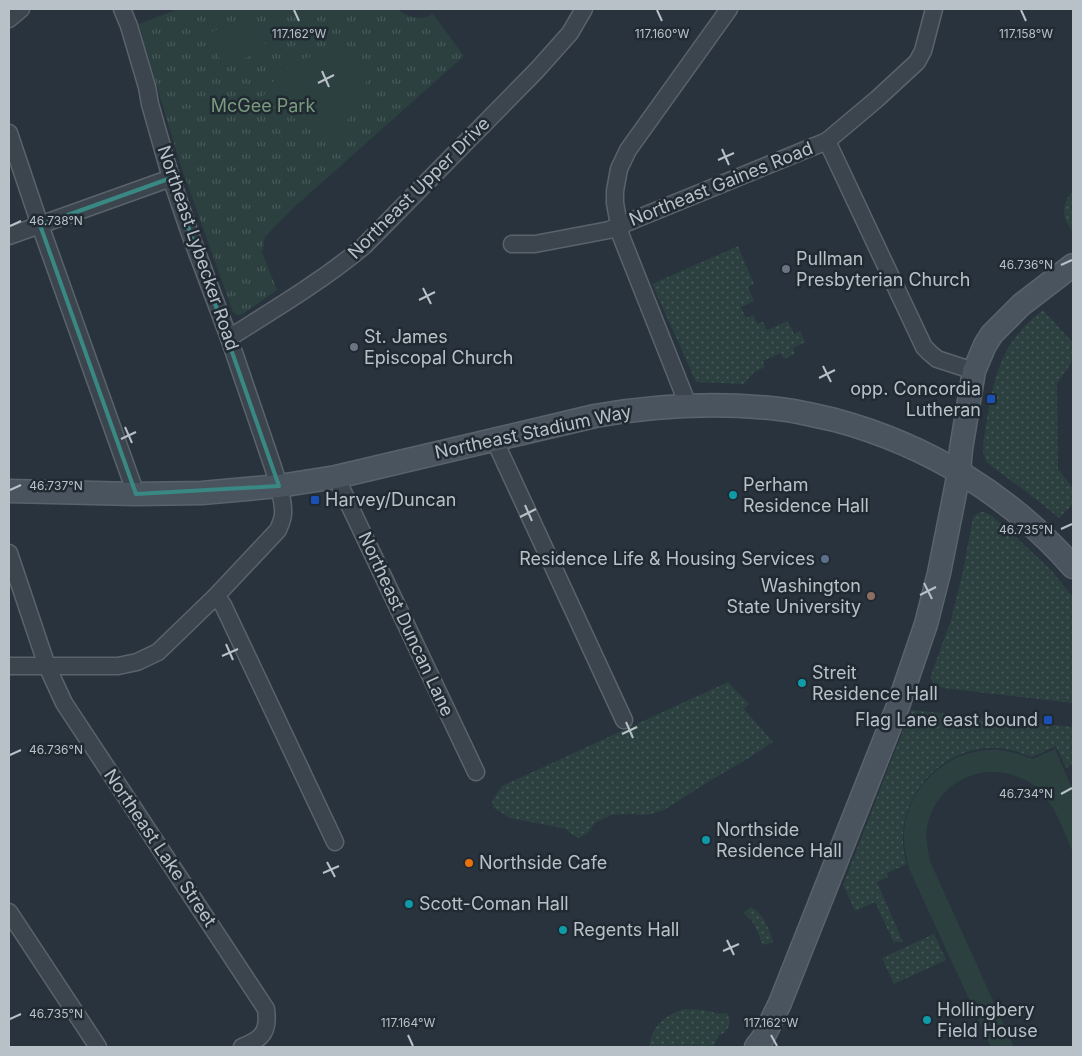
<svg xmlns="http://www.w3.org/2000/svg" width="1082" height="1056" font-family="Inter,sans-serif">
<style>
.grass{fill:url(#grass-dots)}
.park{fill:url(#park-tufts)}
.pitch{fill:#2b403f}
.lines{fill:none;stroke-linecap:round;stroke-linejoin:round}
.street-casing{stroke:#5a636b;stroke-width:19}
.secondary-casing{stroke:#5a636b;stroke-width:25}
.street{stroke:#3c454d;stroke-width:16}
.secondary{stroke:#4a545f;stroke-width:22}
.marked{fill:none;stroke:#398884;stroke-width:4;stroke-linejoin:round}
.ticks{fill:none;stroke:#b8c0c8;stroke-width:2}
.worship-dot{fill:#6b7280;stroke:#212a32;stroke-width:2}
.transit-dot{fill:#1a4fb4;stroke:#212a32;stroke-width:2}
.culture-dot{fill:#0f9aa8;stroke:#212a32;stroke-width:2}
.service-dot{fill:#5c6f8a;stroke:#212a32;stroke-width:2}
.education-dot{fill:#8d6e63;stroke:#212a32;stroke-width:2}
.food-dot{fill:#e8710a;stroke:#212a32;stroke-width:2}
.labels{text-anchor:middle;stroke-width:5;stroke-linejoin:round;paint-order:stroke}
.park-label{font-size:18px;fill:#799b7d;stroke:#212a32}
.street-label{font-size:18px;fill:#b8c0c8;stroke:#212a32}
.poi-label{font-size:18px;fill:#b8c0c8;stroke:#212a32;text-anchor:start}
.ticks-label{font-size:12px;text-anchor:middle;fill:#b8c0c8;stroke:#212a32;stroke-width:5;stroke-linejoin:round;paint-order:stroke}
</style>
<defs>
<pattern id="grass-dots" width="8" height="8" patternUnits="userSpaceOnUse" patternTransform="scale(1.25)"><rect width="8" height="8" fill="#2b403f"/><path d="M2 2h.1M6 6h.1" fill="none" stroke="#485a59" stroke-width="1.8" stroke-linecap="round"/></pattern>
<pattern id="park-tufts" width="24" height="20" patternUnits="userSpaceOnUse" patternTransform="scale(1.25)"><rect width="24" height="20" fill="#2b403f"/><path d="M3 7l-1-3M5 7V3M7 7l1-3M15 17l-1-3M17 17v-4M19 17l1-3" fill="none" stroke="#485a59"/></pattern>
</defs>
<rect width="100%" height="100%" fill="#28333d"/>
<g class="grass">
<path d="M 1073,191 L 1073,232 C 1062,218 1060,205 1073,191 Z"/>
<path d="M 738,246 L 754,284 L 748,287 L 754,301 L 741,307 L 746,318 L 754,315 L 757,324 L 763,322 L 767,330 L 788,321 L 794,334 L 800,331 L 805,342 L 793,348 L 795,354 L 784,359 L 781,353 L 763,361 L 765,367 L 754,372 L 744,384 L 696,382 L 652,284 Z"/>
<path d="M 1043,310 L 1073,343 L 1073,358 L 1070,365 L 1057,383 L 1058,469 L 1073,488 L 1073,504 L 1059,518 L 1041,503 L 990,465 L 986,461 L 983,452 C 983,439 986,426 988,413 C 996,368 1005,339 1043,310 Z"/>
<path d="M 980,512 L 984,512 L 992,516 L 1015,536 L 1051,570 L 1073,597 L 1073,703 L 943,688 L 935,685 L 930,678 L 951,620 L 963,571 L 973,517 Z"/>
<path d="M 728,682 L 749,704 L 744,709 L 773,742 L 744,761 L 708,782 L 664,810 L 651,814 L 642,815 L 632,814 L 611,815 L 595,823 L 588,833 L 579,838 L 572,835 L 566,829 L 510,818 L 494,808 L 492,801 L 502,786 Z"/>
<path d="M 911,710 L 1073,727 L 1073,764 L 1066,768 L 1056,746 L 1032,757 C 1021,753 1011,749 999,748 C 938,744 888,806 907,864 L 887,873 L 888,877 L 877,882 L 903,942 L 897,942 L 895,941 L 895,945 L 875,902 L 855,911 L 843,885 Z"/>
<path d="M 751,907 C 764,914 769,929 773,942 L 765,945 L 762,943 C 757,932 755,921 744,914 L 744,912 Z"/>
<path d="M 934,934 L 946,960 L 894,984 L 882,958 Z"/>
<path d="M 685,1009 L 704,1010 L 720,1014 L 727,1013 C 733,1022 728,1033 718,1036 L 714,1047 L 649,1047 C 652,1026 665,1014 685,1009 Z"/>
</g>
<path class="park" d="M 178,9 L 397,9 C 408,18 420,21 433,14 L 464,56 L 291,210 L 265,237 L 262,252 L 277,290 L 243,314 C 238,316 236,315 233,312 L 182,169 L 161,100 L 139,24 Z"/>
<g class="pitch">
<path d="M 253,14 L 267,49 L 223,67 L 209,33 Z"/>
<path d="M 326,52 C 348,54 354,57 371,72 L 339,137 L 329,141 L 263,97 C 279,68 295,61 326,52 Z"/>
<path d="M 1055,749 L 1073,790 L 1073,853 C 1064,832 1056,807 1039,790 C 1032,782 1020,777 1009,774 C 975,766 943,783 930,816 C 924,831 927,846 930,861 L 1014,1047 L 991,1047 L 910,871 C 907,860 904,849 904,837 C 904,788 950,746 999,750 C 1011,751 1022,755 1033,759 Z"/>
</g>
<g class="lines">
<g class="street-casing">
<g id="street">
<path d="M 9,19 L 21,9"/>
<path d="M 9,133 L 40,225 L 136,494"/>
<path d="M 827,141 L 877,99 L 917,62 L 923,51 L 934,9"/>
<path d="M 9,236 L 171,178"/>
<path d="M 512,244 L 535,244 L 609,230 L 827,141 L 924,347 L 930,353 L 937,359 L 974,371"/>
<path d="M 229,338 C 275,309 322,281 364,246 L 537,70 L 570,33 L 584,9"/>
<path d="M 688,405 L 621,236 L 615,203 L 615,191 L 619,169 L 628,150 L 729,9"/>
<path d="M 494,439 L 624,720"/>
<path d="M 336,477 L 476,772"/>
<path d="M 9,553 L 47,666 L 64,703 L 266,1009 C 269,1031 263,1039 242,1047"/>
<path d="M 216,596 L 223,605 L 335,842"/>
<path d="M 9,666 L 118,666 L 137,662 L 158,652 L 216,596 L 278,530 C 280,525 283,519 283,514 C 284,500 277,480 273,467 L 229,338 L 189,231 L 171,178 L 150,104 L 147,87 L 129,26 L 122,9"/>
<path d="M 9,912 L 98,1047"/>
</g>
</g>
<g class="secondary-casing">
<g id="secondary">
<path d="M 9,491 L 136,494 L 202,493 L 279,486 L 336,477 L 595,416 C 656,405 718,402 779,409 C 798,411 817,416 835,420 C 928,445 1010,495 1073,567"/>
<path d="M 756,1047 L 763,1038 L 780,1003 L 898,706 L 926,624 L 939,573 L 953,503 L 959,472 L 961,449 L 974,371 L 985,345 L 992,334 L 1021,305 L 1073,265"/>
</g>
</g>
<use href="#street" class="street"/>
<use href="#secondary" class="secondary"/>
</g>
<path class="marked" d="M 171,178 L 279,486 L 136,494 L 40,225 Z"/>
<path class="ticks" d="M 294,10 L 299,21M 657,10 L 662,21M 1021,10 L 1026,21M 322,71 L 329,87M 318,83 L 334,75M 722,149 L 729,165M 718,160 L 734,153M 10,226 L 21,221M 1061,265 L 1072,260M 423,288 L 431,304M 419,300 L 435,292M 823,366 L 831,382M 819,378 L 835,370M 125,427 L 132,443M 121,439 L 136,432M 10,490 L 21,485M 525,505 L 532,521M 520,517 L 536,509M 1061,529 L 1072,524M 924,583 L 932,599M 920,595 L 936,587M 226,644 L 233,660M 222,656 L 238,649M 626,722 L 633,738M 622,734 L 637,727M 10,755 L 21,750M 1061,794 L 1072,788M 327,862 L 335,877M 323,873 L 339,866M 727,940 L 734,955M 723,951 L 739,944M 10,1019 L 21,1014M 408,1035 L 413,1046M 771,1035 L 777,1046"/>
<g class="worship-dot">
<circle cx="786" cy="269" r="5"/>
<circle cx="354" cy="347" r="5"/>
</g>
<g class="transit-dot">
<rect x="986" y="394" width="10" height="10" rx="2.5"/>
<rect x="310" y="495" width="10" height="10" rx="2.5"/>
<rect x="1043" y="715" width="10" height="10" rx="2.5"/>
</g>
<g class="culture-dot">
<circle cx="733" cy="495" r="5"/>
<circle cx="802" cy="683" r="5"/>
<circle cx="706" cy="840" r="5"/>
<circle cx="409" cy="904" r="5"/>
<circle cx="563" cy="930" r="5"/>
<circle cx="927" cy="1020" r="5"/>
</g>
<circle class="service-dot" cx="825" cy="559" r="5"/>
<circle class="education-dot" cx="871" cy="596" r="5"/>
<circle class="food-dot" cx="469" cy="863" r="5"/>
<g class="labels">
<g class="park-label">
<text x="263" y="112">McGee Park</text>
</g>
<g class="street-label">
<text transform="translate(721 184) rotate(-22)" y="6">Northeast Gaines Road</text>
<text transform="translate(419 188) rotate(-45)" y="6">Northeast Upper Drive</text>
<text transform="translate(198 248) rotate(71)" y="6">Northeast Lybecker Road</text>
<text transform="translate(533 432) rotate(-12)" y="6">Northeast Stadium Way</text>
<text transform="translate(406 624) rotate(65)" y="6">Northeast Duncan Lane</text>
<text transform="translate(160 848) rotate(56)" y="6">Northeast Lake Street</text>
</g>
<g class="poi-label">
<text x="796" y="265">Pullman<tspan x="796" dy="21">Presbyterian Church</tspan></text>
<text x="364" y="343">St. James<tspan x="364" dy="21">Episcopal Church</tspan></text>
<text x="981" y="395" text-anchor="end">opp. Concordia<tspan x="981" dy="21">Lutheran</tspan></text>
<text x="743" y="491">Perham<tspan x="743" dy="21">Residence Hall</tspan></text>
<text x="325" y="506">Harvey/Duncan</text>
<text x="815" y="565" text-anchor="end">Residence Life &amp; Housing Services</text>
<text x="861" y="592" text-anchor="end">Washington<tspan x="861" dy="21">State University</tspan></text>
<text x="812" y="679">Streit<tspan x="812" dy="21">Residence Hall</tspan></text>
<text x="1038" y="726" text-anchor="end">Flag Lane east bound</text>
<text x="716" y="836">Northside<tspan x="716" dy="21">Residence Hall</tspan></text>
<text x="479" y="869">Northside Cafe</text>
<text x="419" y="910">Scott-Coman Hall</text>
<text x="573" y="936">Regents Hall</text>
<text x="937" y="1016">Hollingbery<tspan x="937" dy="21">Field House</tspan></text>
</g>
</g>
<g class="ticks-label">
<text x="662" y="38">117.160°W</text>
<text x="299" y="38">117.162°W</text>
<text x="1026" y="38">117.158°W</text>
<text x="56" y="225">46.738°N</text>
<text x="1026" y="269">46.736°N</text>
<text x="56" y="490">46.737°N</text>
<text x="1026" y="534">46.735°N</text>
<text x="56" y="754">46.736°N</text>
<text x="1026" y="798">46.734°N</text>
<text x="56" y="1018">46.735°N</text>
<text x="408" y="1027">117.164°W</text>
<text x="771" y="1027">117.162°W</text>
</g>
<rect width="1082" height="1056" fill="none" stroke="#b8c0c8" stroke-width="20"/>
</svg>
